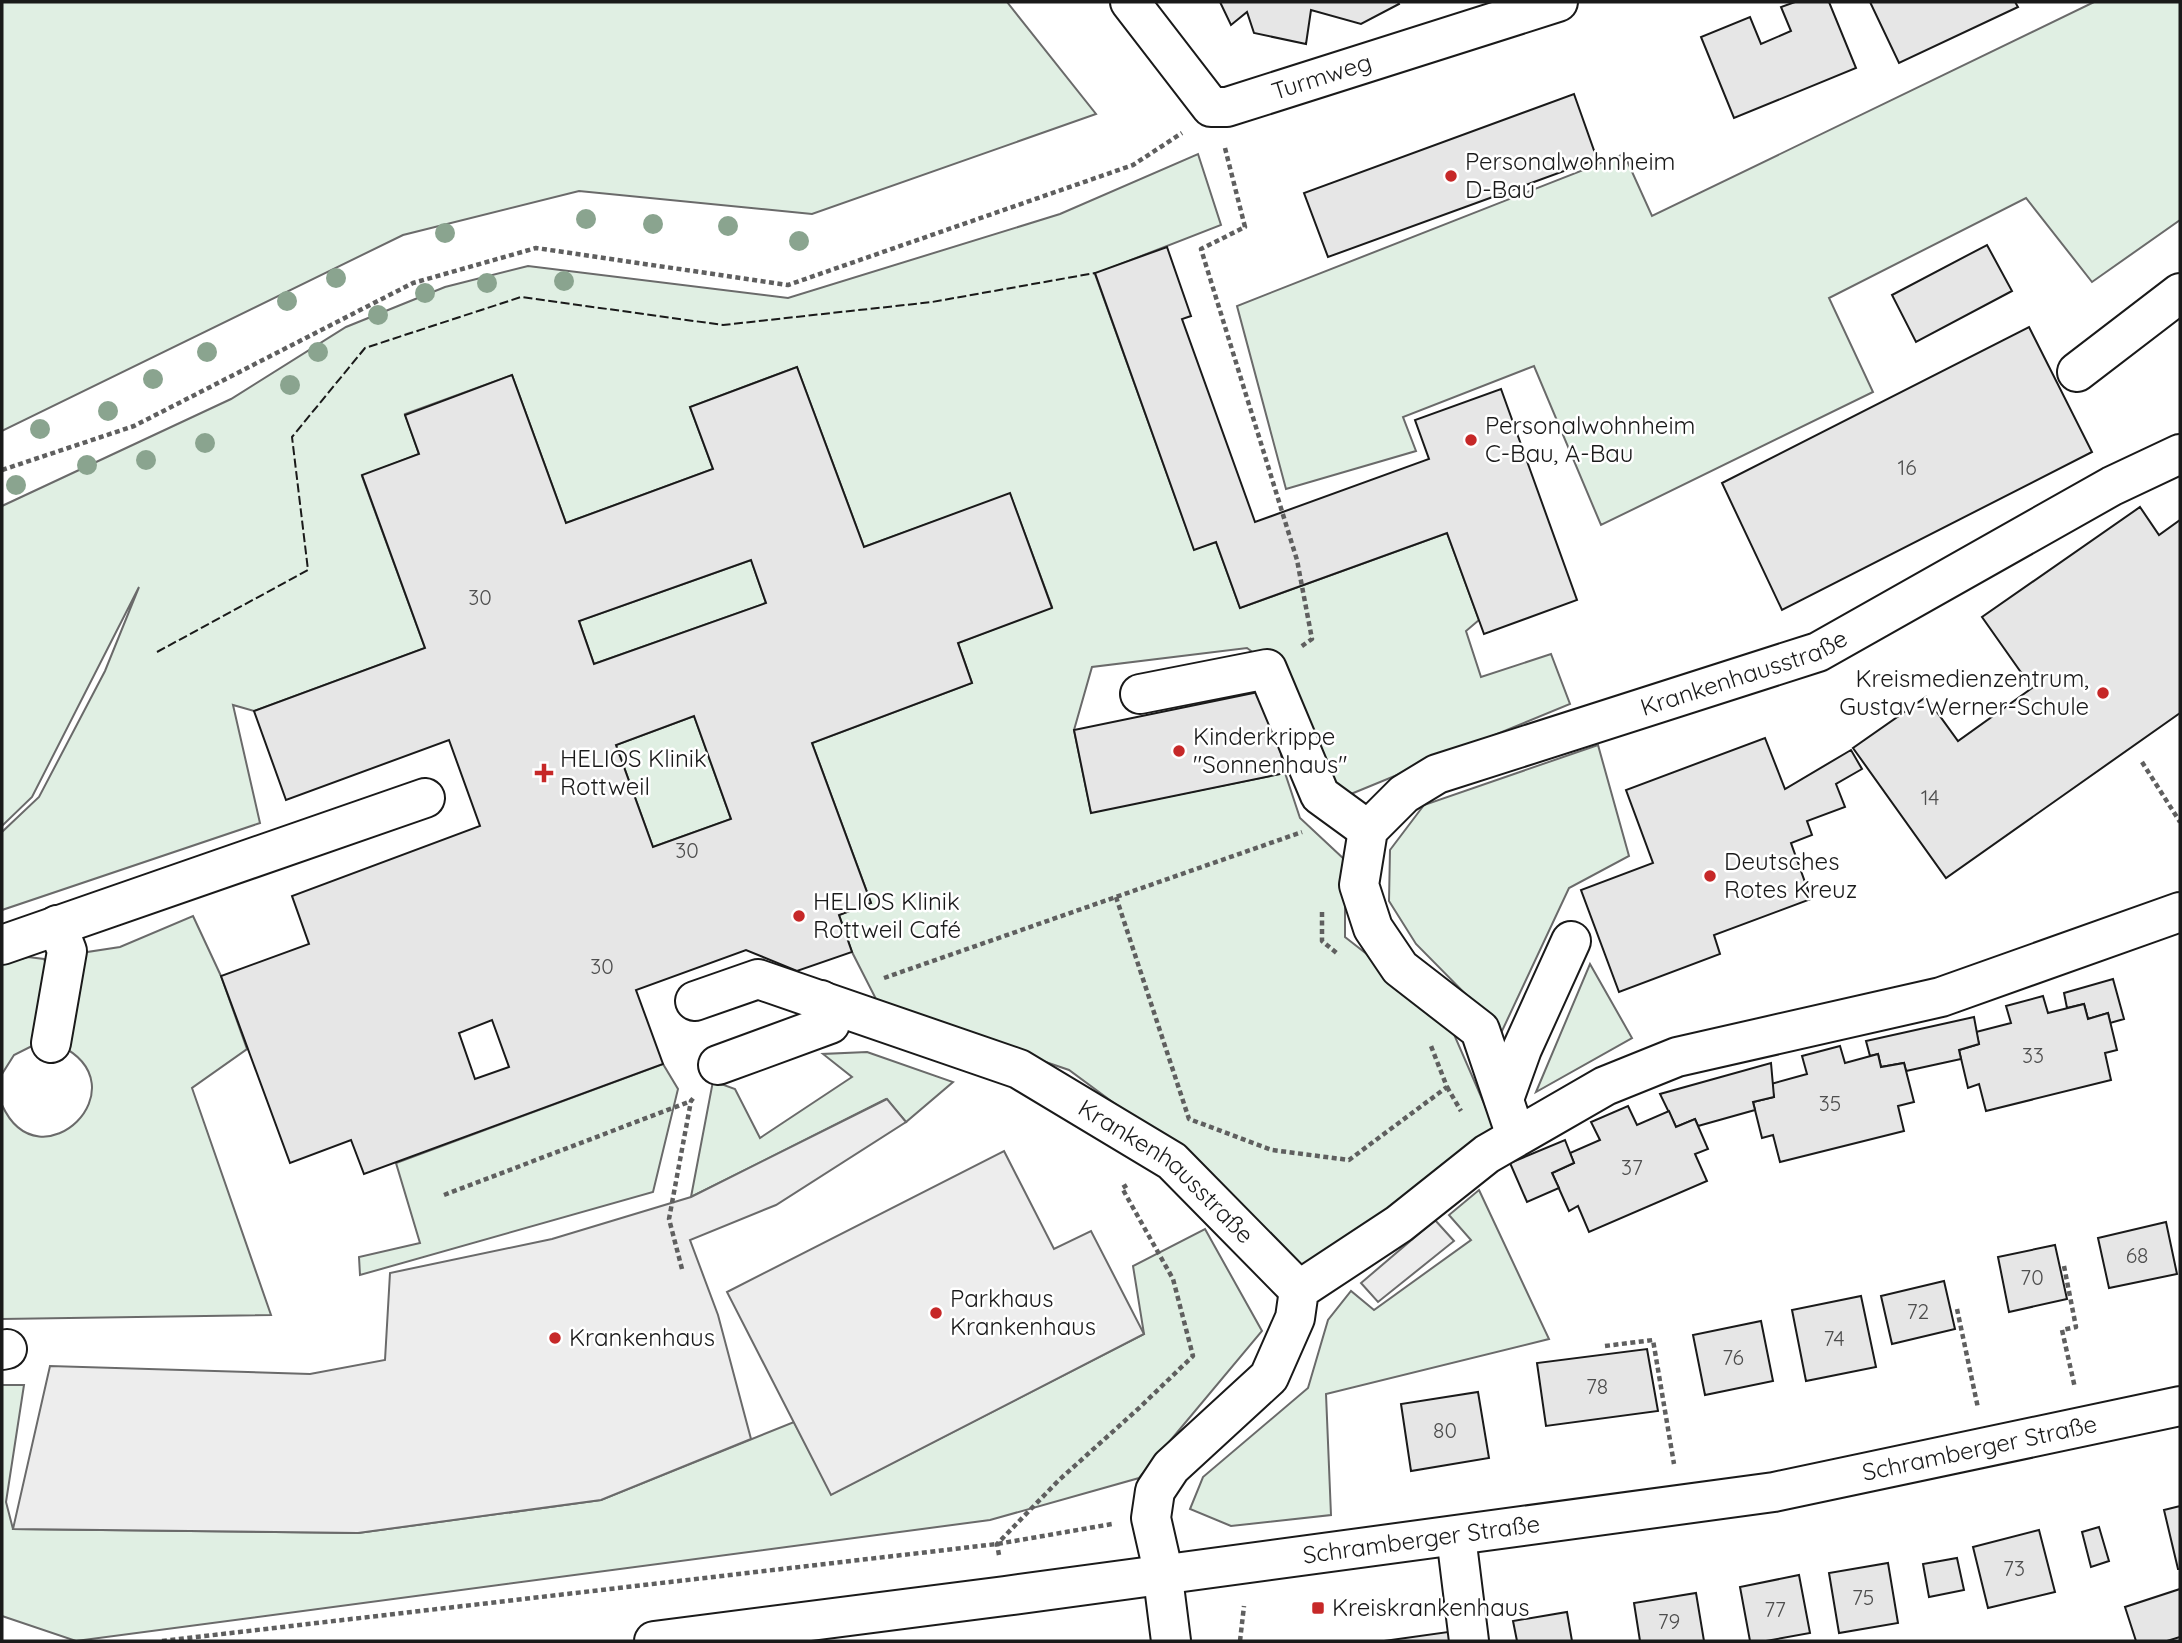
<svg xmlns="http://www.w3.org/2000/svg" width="2182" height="1643" font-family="Quicksand,sans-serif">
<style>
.green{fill:#e0efe3;stroke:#6a6a6a;stroke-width:2}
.parking{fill:#ededed;stroke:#6a6a6a;stroke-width:2}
.building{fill:#e6e6e6;stroke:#1a1a1a;stroke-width:2;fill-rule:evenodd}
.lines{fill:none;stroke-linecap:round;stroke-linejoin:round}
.minor-casing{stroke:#1a1a1a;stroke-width:42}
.path{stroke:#5f5f5f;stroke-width:4.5;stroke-dasharray:5 3.5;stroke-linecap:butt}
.minor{stroke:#fff;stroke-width:38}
.fence{stroke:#1a1a1a;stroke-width:2;stroke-dasharray:9 3.5;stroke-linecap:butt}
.tree{fill:#8aa48f}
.poi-dot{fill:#c62828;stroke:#fff;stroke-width:2.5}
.labels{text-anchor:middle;stroke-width:5;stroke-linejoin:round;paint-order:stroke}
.number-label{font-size:21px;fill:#4d4d4d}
.street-label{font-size:24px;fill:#1a1a1a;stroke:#fff}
.poi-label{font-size:24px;fill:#1a1a1a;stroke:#fff;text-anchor:start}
</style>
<rect width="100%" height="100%" fill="#fff"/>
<g class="green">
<path d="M 2,2 L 1007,2 L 1096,114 L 812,214 L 579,191 L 403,235 L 2,431 Z"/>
<path d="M 2094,2 L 2180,2 L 2180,220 L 2092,282 L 2026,198 L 1829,298 L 1873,392 L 1601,525 L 1534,366 L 1403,417 L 1416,451 L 1286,489 L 1237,306 L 1624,154 L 1652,216 Z"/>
<path d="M 1198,154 L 1221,225 L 1095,274 L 1194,549 L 1216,542 L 1240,608 L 1447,533 L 1479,620 L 1466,631 L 1481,677 L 1551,654 L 1570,704 L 1346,796 L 1331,786 L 1293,682 L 1247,648 L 1092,667 L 1074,730 L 1091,812 L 1285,773 L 1300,818 L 1345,860 L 1345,937 L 1391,973 L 1443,1009 L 1496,1131 L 1298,1277 L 1172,1146 L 1069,1070 L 879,1005 L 852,952 L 839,915 L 871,903 L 812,743 L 972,683 L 958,643 L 1052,607 L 1010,494 L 864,547 L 797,367 L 690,407 L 713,469 L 566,523 L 512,375 L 405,414 L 419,454 L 362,476 L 425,648 L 254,711 L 233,705 L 260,823 L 2,910 L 2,832 L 39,797 L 105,671 L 139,587 L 32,797 L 2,826 L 2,506 L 231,399 L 346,327 L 445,287 L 528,266 L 788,298 L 1060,214 Z"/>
<path d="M 751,560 L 766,603 L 594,664 L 579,621 Z"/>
<path d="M 694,716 L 731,819 L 653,847 L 616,745 Z"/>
<path d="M 1598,745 L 1629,856 L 1569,888 L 1502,1031 L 1416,944 L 1389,901 L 1390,850 L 1424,805 Z"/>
<path d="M 193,916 L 221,976 L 247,1049 L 192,1088 L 271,1315 L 2,1319 L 2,1105 C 40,1188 145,1086 59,1045 L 81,953 L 120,947 Z"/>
<path d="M 28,957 L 44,959 L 51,973 L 36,1044 L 14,1055 L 2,1074 L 2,964 Z"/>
<path d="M 1590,964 L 1632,1038 L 1536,1092 Z"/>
<path d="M 867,1052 L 953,1082 L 906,1122 L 886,1099 L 691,1197 L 713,1081 L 735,1089 L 760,1138 L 852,1077 L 823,1054 Z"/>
<path d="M 663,1064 L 678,1089 L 653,1192 L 360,1275 L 359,1257 L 420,1243 L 396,1163 Z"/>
<path d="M 1479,1190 L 1549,1339 L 1326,1394 L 1331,1515 L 1231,1526 L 1190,1509 L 1203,1477 L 1308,1388 L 1328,1320 L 1351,1291 L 1374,1310 L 1471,1240 L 1449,1215 Z"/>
<path d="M 1205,1229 L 1262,1331 L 1139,1478 L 990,1520 L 76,1641 L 2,1616 L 2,1385 L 24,1385 L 6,1502 L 13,1529 L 358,1533 L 601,1500 L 794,1422 L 832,1494 L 1144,1334 L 1133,1266 Z"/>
</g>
<g class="parking">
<path d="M 887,1099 L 906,1122 L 776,1205 L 690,1240 L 718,1315 L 751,1439 L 601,1500 L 358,1533 L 13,1529 L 50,1366 L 310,1374 L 385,1360 L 390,1273 L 552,1239 L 691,1197 Z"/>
<path d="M 1004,1151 L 1054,1249 L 1091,1231 L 1144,1334 L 831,1495 L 727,1292 Z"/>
<path d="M 1435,1220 L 1454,1241 L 1378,1302 L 1361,1283 Z"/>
</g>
<g class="building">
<path d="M 1220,2 L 1398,2 L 1399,4 L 1361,24 L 1311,10 L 1306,44 L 1254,33 L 1247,12 L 1231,25 Z"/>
<path d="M 1795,2 L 1829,2 L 1856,68 L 1734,118 L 1701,37 L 1750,17 L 1761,44 L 1791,31 L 1781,7 Z"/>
<path d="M 1870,2 L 2015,2 L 2018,7 L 1899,63 Z"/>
<path d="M 1574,94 L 1597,159 L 1328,257 L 1304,193 Z"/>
<path d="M 1987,245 L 2012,291 L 1916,342 L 1892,295 Z"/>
<path d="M 1167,247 L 1191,316 L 1182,319 L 1255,522 L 1429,459 L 1415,420 L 1501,389 L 1577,600 L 1484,634 L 1447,533 L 1240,608 L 1216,542 L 1194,550 L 1095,273 Z"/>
<path d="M 2029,327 L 2092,452 L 1782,610 L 1722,483 Z"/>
<path d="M 797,367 L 864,547 L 1010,493 L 1052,608 L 958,643 L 972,683 L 812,743 L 871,903 L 839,915 L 852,952 L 797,971 L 746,950 L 636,990 L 663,1064 L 364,1174 L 351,1140 L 290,1163 L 221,976 L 309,944 L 292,896 L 480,826 L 449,740 L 286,800 L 254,711 L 425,648 L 362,475 L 419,454 L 405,415 L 512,375 L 566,523 L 713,469 L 690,407 ZM 751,560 L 766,603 L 594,664 L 579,621 ZM 694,716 L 731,819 L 653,847 L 616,745 ZM 492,1020 L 509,1067 L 475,1079 L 459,1033 Z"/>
<path d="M 2140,507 L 2159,535 L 2180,520 L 2180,713 L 1946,878 L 1853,748 L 1926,697 L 1958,741 L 2032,688 L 1982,617 Z"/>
<path d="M 1268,690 L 1285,773 L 1091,813 L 1074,730 Z"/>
<path d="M 1765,738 L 1785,789 L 1851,750 L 1862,769 L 1836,784 L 1845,807 L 1807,821 L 1812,835 L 1791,843 L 1811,899 L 1714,935 L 1720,954 L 1619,992 L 1581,890 L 1653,863 L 1626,790 Z"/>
<path d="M 2113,979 L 2124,1019 L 2110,1023 L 2108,1013 L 2088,1019 L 2084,1004 L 2067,1008 L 2064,993 Z"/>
<path d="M 2043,996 L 2048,1013 L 2084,1004 L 2088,1019 L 2108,1013 L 2117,1050 L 2105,1053 L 2111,1080 L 1986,1111 L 1979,1084 L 1968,1088 L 1959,1050 L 1979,1044 L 1976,1032 L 2011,1023 L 2006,1006 Z"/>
<path d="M 1974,1017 L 1979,1044 L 1959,1050 L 1961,1059 L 1906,1071 L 1904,1063 L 1881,1067 L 1878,1054 L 1870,1056 L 1866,1041 Z"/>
<path d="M 1840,1046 L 1845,1063 L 1878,1054 L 1881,1067 L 1904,1063 L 1914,1102 L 1898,1106 L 1904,1131 L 1780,1162 L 1773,1135 L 1762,1138 L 1753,1102 L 1774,1097 L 1771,1084 L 1807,1074 L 1802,1056 Z"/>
<path d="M 1771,1063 L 1774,1097 L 1753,1102 L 1755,1110 L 1698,1126 L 1695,1119 L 1676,1127 L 1660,1094 Z"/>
<path d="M 1628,1106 L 1637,1125 L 1669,1111 L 1676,1127 L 1695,1119 L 1708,1149 L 1695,1154 L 1707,1181 L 1589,1232 L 1578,1206 L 1569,1211 L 1552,1173 L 1574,1163 L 1570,1153 L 1600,1140 L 1591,1122 Z"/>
<path d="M 1565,1140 L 1574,1163 L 1552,1173 L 1559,1188 L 1527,1202 L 1510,1163 Z"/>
<path d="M 2166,1222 L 2177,1274 L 2109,1288 L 2098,1238 Z"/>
<path d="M 2055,1245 L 2067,1299 L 2009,1312 L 1998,1257 Z"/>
<path d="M 1944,1281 L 1955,1329 L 1892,1344 L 1881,1296 Z"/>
<path d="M 1861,1296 L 1876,1367 L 1806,1381 L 1792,1310 Z"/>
<path d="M 1761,1321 L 1773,1381 L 1705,1395 L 1693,1335 Z"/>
<path d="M 1647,1349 L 1658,1411 L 1546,1426 L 1537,1363 Z"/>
<path d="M 1478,1392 L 1489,1458 L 1411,1471 L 1401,1404 Z"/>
<path d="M 2180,1506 L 2180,1569 L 2178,1569 L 2164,1510 Z"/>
<path d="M 2099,1527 L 2109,1561 L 2091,1567 L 2082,1532 Z"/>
<path d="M 2039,1530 L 2055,1592 L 1988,1608 L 1973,1547 Z"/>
<path d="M 1957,1558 L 1964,1590 L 1929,1597 L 1923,1564 Z"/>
<path d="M 1888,1563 L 1898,1623 L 1839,1633 L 1829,1573 Z"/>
<path d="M 1799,1575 L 1810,1633 L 1766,1641 L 1750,1641 L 1740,1587 Z"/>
<path d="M 2180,1589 L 2180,1637 L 2167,1641 L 2136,1641 L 2125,1607 Z"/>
<path d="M 1696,1593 L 1704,1641 L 1640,1641 L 1634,1603 Z"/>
<path d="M 1567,1612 L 1572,1641 L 1517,1641 L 1513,1621 Z"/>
<path d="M 1455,1631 L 1457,1641 L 1384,1641 Z"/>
</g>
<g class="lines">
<g class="minor-casing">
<g id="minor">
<path id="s1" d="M 1130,2 L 1211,107 L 1227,107 L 1558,2"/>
<path d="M 2077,372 L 2180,293"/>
<path d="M 1140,694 L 1267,669 L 1320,795 L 1368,830"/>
<path d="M 2,945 L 425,798"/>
<path id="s2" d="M 695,1001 L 758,979 L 1019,1069 L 1172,1161 L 1299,1290"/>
<path d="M 51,1043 L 67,951 L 57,925"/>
<path d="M 718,1065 L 830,1024 L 821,1000"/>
<path d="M 1504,1099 L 1522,1049 L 1571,941"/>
<path id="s3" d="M 1516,1136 L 1480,1030 L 1400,968 L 1373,928 L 1359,885 L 1368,830 L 1404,794 L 1437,774 L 1818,652 L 2112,486 L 2180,454"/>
<path d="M 2,1350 L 7,1349"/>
<path d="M 1456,1536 L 1469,1641"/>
<path id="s4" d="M 654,1641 L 1005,1596 L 1774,1492 L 2180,1406"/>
<path d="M 1171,1641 L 1161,1562 L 1151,1518 L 1155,1491 L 1171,1467 L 1269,1377 L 1295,1318 L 1299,1290 L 1399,1224 L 1487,1154 L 1605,1086 L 1677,1057 L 1941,997 L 2180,912"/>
</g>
</g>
<g class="path">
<path d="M 1225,148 L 1245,227 L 1201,249 L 1297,560 L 1312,639 L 1299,648"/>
<path d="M 2,470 L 134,426 L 413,283 L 536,248 L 788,285 L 1133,165 L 1182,133"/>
<path d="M 2142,762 L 2180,822"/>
<path d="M 1116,897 L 1189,1119 L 1272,1150 L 1349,1160 L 1447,1087 L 1431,1046"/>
<path d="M 1322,912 L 1322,941 L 1339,955"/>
<path d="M 884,978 L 1302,832"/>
<path d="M 1447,1087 L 1461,1111"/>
<path d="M 444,1195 L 691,1101"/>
<path d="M 2064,1266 L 2076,1327 L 2062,1330 L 2075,1388"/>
<path d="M 682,1269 L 669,1219 L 691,1101 L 695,1096"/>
<path d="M 1957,1309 L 1978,1408"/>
<path d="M 1605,1346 L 1653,1340 L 1674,1464"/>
<path d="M 999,1555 L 997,1544 L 1059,1480 L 1138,1409 L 1193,1356 L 1173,1279 L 1122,1188 L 1129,1184"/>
<path d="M 162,1641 L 997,1544 L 1112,1524"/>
<path d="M 1240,1641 L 1244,1606"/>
</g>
<use href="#minor" class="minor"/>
<path class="fence" d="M 157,652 L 308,570 L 292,437 L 365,348 L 521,297 L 723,325 L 932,302 L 1095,273"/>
</g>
<g class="tree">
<circle cx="586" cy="219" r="10"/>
<circle cx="653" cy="224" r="10"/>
<circle cx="728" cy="226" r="10"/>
<circle cx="445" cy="233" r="10"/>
<circle cx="799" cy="241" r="10"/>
<circle cx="336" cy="278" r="10"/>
<circle cx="564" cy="281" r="10"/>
<circle cx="487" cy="283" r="10"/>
<circle cx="425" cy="293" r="10"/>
<circle cx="287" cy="301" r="10"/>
<circle cx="378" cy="315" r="10"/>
<circle cx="207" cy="352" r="10"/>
<circle cx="318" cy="352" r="10"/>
<circle cx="153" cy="379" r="10"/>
<circle cx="290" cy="385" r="10"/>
<circle cx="108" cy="411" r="10"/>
<circle cx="40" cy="429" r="10"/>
<circle cx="205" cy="443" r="10"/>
<circle cx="146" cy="460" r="10"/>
<circle cx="87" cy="465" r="10"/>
<circle cx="16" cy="485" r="10"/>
</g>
<g class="poi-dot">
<circle cx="1451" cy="176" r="7"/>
<circle cx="1471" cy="440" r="7"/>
<circle cx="2103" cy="693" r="7"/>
<circle cx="1179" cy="751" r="7"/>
<path d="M540.5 762.5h7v7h7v7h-7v7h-7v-7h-7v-7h7z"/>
<circle cx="1710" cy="876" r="7"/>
<circle cx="799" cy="916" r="7"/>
<circle cx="936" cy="1313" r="7"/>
<circle cx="555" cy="1338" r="7"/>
<rect x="1311" y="1601" width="14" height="14" rx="3.5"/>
</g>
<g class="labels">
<g class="number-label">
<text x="1907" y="475">16</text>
<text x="480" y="605">30</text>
<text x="1930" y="805">14</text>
<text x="687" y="858">30</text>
<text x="602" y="974">30</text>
<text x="2033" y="1063">33</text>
<text x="1830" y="1111">35</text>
<text x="1632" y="1175">37</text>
<text x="2137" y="1263">68</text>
<text x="2032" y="1285">70</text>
<text x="1918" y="1319">72</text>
<text x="1834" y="1346">74</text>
<text x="1733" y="1365">76</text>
<text x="1597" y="1394">78</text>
<text x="1445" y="1438">80</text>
<text x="2014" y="1576">73</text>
<text x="1863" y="1605">75</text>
<text x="1775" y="1617">77</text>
<text x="1669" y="1629">79</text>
</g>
<g class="street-label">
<text dy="8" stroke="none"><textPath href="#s1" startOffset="248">Turmweg</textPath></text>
<text dy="8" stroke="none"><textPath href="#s3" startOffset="775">Krankenhausstraße</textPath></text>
<text dy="8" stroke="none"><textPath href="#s2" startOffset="523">Krankenhausstraße</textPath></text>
<text dy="8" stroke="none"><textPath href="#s4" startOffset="1340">Schramberger Straße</textPath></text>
<text dy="8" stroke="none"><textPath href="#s4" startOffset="774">Schramberger Straße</textPath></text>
</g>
<g class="poi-label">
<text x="1465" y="170">Personalwohnheim<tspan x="1465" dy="28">D-Bau</tspan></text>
<text x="1485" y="434">Personalwohnheim<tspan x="1485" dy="28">C-Bau, A-Bau</tspan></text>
<text x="2089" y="687" text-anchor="end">Kreismedienzentrum,<tspan x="2089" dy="28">Gustav-Werner-Schule</tspan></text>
<text x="1193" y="745">Kinderkrippe<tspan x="1193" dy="28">"Sonnenhaus"</tspan></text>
<text x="560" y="767">HELIOS Klinik<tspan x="560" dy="28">Rottweil</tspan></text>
<text x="1724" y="870">Deutsches<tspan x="1724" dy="28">Rotes Kreuz</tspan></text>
<text x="813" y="910">HELIOS Klinik<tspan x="813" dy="28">Rottweil Café</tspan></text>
<text x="950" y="1307">Parkhaus<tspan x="950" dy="28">Krankenhaus</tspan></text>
<text x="569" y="1346">Krankenhaus</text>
<text x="1332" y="1616">Kreiskrankenhaus</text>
</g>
</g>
<rect width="2182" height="1643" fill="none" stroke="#1a1a1a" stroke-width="7"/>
</svg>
